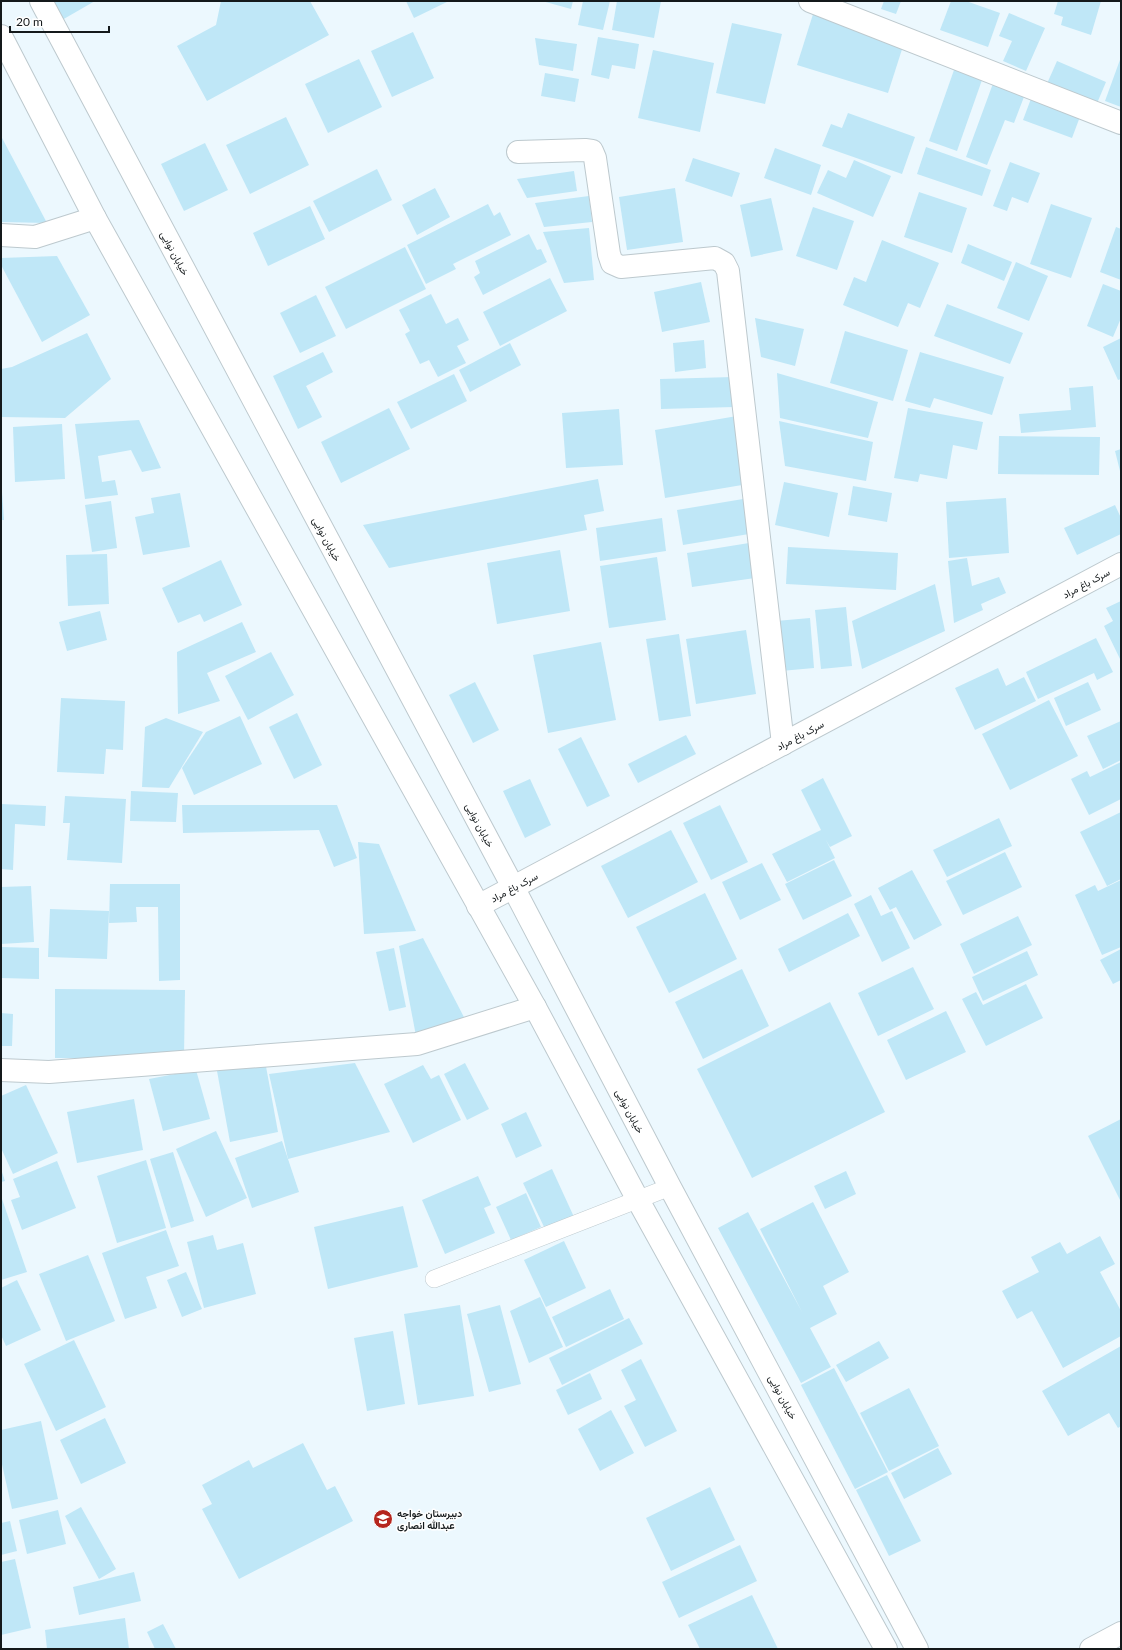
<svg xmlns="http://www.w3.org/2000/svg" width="1122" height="1650" font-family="Lato,Vazirmatn,sans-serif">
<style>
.building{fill:#bfe7f7}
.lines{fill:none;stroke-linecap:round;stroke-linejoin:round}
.service-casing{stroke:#bdc9ce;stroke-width:18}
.minor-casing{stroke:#bdc9ce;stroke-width:24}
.tertiary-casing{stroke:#bdc9ce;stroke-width:24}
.secondary-casing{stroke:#bdc9ce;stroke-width:24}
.service{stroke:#fff;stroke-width:17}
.minor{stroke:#fff;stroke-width:22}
.tertiary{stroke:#fff;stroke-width:22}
.secondary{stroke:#fff;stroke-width:22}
.labels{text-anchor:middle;stroke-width:3;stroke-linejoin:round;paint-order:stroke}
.street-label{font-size:10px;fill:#14191b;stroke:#fff}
.poi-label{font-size:10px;font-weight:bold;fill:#14191b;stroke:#fff;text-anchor:start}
</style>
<rect width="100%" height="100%" fill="#ecf8fe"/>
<g class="building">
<path d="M 51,1 L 95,1 L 62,20 Z"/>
<path d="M 221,1 L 310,1 L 329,35 L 207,101 L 177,46 L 216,25 Z"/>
<path d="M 406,1 L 449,1 L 414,18 Z"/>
<path d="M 542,1 L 573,1 L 571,9 Z"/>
<path d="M 583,1 L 610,1 L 603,30 L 578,25 Z"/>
<path d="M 617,1 L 661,1 L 654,38 L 612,30 Z"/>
<path d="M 884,1 L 901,1 L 896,14 L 881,9 Z"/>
<path d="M 951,1 L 966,1 L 1000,13 L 988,47 L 940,30 Z"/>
<path d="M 1058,1 L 1101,1 L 1091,35 L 1061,25 L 1063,17 L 1054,14 Z"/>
<path d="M 814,11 L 905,40 L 888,93 L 797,65 Z"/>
<path d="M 1009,13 L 1045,28 L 1026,71 L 1003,61 L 1012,41 L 999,36 Z"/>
<path d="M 732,23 L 782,34 L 765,104 L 716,93 Z"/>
<path d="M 413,32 L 434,78 L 392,97 L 371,51 Z"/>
<path d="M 598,37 L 639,44 L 635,69 L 612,65 L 609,79 L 591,75 Z"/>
<path d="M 535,38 L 577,44 L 573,71 L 539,65 Z"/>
<path d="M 653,50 L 714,63 L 700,132 L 638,118 Z"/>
<path d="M 1121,57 L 1121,107 L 1105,101 Z"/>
<path d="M 359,59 L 382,107 L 328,133 L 305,84 Z"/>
<path d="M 1057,61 L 1106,82 L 1095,108 L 1046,86 Z"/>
<path d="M 954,70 L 982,80 L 957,151 L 929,141 Z"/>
<path d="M 545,73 L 579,79 L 575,102 L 541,96 Z"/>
<path d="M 995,78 L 1027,89 L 1014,123 L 1005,120 L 987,165 L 966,157 Z"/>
<path d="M 1032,96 L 1081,114 L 1072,138 L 1023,120 Z"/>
<path d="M 848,113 L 915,137 L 902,174 L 822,146 L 831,124 L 842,128 Z"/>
<path d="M 286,117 L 309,165 L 250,194 L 226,145 Z"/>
<path d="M 1,136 L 47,223 L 1,222 Z"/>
<path d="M 205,143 L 228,190 L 184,211 L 161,164 Z"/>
<path d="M 926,147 L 991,170 L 982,196 L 917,174 Z"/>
<path d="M 775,148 L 821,165 L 811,195 L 764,178 Z"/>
<path d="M 693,158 L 740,173 L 732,197 L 685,181 Z"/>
<path d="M 854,160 L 891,176 L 873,217 L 817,193 L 828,170 L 846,178 Z"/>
<path d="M 1010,162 L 1040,173 L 1028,203 L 1012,197 L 1007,211 L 993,206 Z"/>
<path d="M 377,169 L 392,200 L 329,232 L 313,201 Z"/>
<path d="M 574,171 L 577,191 L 527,198 L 517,179 Z"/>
<path d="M 435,188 L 450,217 L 417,235 L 402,205 Z"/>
<path d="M 675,188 L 683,242 L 627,250 L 619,197 Z"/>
<path d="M 919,192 L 967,208 L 952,253 L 904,237 Z"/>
<path d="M 589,196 L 592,222 L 544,227 L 535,203 Z"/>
<path d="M 771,198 L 783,250 L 751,257 L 740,205 Z"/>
<path d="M 488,204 L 494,216 L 500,212 L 511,235 L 453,264 L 456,269 L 426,284 L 407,245 Z"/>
<path d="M 1051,204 L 1092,218 L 1071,278 L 1030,264 Z"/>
<path d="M 310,206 L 325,239 L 268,266 L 253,233 Z"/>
<path d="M 813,207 L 854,221 L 837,270 L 796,256 Z"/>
<path d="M 1116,227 L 1121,229 L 1121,280 L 1100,272 Z"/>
<path d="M 589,228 L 594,280 L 564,283 L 543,232 Z"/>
<path d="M 529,234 L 537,250 L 541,249 L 547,262 L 483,295 L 474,277 L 480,273 L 475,261 Z"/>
<path d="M 882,240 L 939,263 L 920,308 L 908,303 L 898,327 L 843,305 L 854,277 L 866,282 Z"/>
<path d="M 968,244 L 1012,262 L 1004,281 L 961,263 Z"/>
<path d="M 405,247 L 426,289 L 346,329 L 325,287 Z"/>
<path d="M 57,256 L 90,315 L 42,342 L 1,265 L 1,258 Z"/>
<path d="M 1016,262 L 1048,276 L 1029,321 L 997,308 Z"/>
<path d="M 550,278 L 567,311 L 500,346 L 483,312 Z"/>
<path d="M 701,282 L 710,322 L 662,332 L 654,292 Z"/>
<path d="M 1103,284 L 1121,291 L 1121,318 L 1113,337 L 1087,326 Z"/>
<path d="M 431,294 L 446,324 L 458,318 L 469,340 L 457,346 L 466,363 L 438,377 L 429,360 L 420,364 L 405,334 L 410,331 L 399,310 Z"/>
<path d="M 316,295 L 336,336 L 300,353 L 280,313 Z"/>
<path d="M 947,304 L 1023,333 L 1010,364 L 934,336 Z"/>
<path d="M 755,318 L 804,329 L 795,366 L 761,357 Z"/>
<path d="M 845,331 L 908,350 L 893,401 L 830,383 Z"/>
<path d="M 87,333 L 111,379 L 65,418 L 1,417 L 1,369 L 12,367 Z"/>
<path d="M 1121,338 L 1121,379 L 1118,380 L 1103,347 Z"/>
<path d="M 704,340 L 706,368 L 675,372 L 673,343 Z"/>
<path d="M 510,343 L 521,365 L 470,392 L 459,370 Z"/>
<path d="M 323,352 L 333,372 L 306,386 L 322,417 L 298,429 L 273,376 Z"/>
<path d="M 920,352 L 1004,377 L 992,415 L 934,398 L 930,408 L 905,401 Z"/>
<path d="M 777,373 L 878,402 L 868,438 L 780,418 Z"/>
<path d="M 454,374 L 467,401 L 411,429 L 397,402 Z"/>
<path d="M 733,377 L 734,407 L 661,409 L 660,379 Z"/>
<path d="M 1093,386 L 1096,427 L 1021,433 L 1019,414 L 1071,410 L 1069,388 Z"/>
<path d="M 389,408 L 410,449 L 341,483 L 321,442 Z"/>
<path d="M 908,408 L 983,422 L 977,450 L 953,445 L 947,479 L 920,474 L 918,482 L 894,478 Z"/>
<path d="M 619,409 L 623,465 L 566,468 L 562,413 Z"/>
<path d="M 737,416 L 748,484 L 665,498 L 655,430 Z"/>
<path d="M 139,420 L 161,468 L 142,472 L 131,450 L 98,456 L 102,482 L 115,480 L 118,495 L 85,499 L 75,424 Z"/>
<path d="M 779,421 L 873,442 L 866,481 L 785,466 Z"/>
<path d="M 62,424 L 65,479 L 15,482 L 13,427 Z"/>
<path d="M 999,436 L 1100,437 L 1099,475 L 998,474 Z"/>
<path d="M 1121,449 L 1121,470 L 1120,471 L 1115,451 Z"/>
<path d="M 598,479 L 604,511 L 584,515 L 587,530 L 389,568 L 363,525 Z"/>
<path d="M 784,482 L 838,493 L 829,537 L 775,525 Z"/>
<path d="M 853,486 L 892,493 L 887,522 L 848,515 Z"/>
<path d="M 1,492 L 2,492 L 4,520 L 1,520 Z"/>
<path d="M 180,493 L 190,547 L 143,555 L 135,517 L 154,513 L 151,498 Z"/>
<path d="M 749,498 L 755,533 L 683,545 L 677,510 Z"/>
<path d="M 1006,498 L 1009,553 L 949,558 L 946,502 Z"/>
<path d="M 111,501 L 117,548 L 92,552 L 85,505 Z"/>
<path d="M 1115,505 L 1121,518 L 1121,534 L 1077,555 L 1064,528 Z"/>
<path d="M 662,518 L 666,551 L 600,561 L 596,528 Z"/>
<path d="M 749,543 L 755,578 L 692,587 L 687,553 Z"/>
<path d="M 788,547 L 898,553 L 896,590 L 786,584 Z"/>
<path d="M 560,550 L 570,611 L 497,624 L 487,563 Z"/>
<path d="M 107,554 L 109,604 L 68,606 L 66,555 Z"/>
<path d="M 657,557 L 666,620 L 609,628 L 600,566 Z"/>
<path d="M 967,558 L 972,586 L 999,577 L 1006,593 L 981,604 L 983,610 L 954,623 L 948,561 Z"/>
<path d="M 221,560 L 242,605 L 204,622 L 200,614 L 178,623 L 162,588 Z"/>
<path d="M 935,584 L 945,631 L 862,669 L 852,621 Z"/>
<path d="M 1121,601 L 1121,661 L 1104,626 L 1113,621 L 1106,608 Z"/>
<path d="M 846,607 L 852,666 L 821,669 L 815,610 Z"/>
<path d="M 100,611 L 107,640 L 67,651 L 59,622 Z"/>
<path d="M 810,618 L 814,668 L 781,671 L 776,621 Z"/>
<path d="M 242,622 L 256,652 L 207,673 L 220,701 L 178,714 L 177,652 Z"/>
<path d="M 746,630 L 756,694 L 696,704 L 686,639 Z"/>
<path d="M 679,634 L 691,716 L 659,721 L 646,639 Z"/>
<path d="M 1096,638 L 1113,672 L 1097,680 L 1094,673 L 1038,699 L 1026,672 Z"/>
<path d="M 601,642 L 616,720 L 548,733 L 533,655 Z"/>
<path d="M 271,652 L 294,695 L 248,720 L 225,676 Z"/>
<path d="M 998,668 L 1006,686 L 1024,677 L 1036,701 L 975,730 L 955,688 Z"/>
<path d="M 475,682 L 499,730 L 473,743 L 449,695 Z"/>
<path d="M 1088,682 L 1101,710 L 1066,726 L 1054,698 Z"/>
<path d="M 61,698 L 125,701 L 123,750 L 106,749 L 104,774 L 57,772 Z"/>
<path d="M 1049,700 L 1078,756 L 1010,790 L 982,734 Z"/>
<path d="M 297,713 L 322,765 L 294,779 L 269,727 Z"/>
<path d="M 240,716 L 262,764 L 194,795 L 182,768 L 206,732 Z"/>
<path d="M 166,718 L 203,732 L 169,788 L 142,787 L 145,727 Z"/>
<path d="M 1121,721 L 1121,760 L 1103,769 L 1087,736 Z"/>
<path d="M 686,735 L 696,754 L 638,783 L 628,764 Z"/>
<path d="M 581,737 L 610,796 L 587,807 L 558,749 Z"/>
<path d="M 1121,762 L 1121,799 L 1089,815 L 1071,779 L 1087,771 L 1090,777 Z"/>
<path d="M 823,778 L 852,836 L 830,847 L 826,840 L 835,858 L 787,882 L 772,854 L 821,830 L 801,790 Z"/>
<path d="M 530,779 L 551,825 L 525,838 L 503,791 Z"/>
<path d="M 131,791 L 178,793 L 176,822 L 130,821 Z"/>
<path d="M 65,796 L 126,799 L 122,863 L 67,860 L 70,823 L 63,823 Z"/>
<path d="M 1,804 L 46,806 L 45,826 L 15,824 L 13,870 L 1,869 Z"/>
<path d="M 182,805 L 337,805 L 357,858 L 334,867 L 319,830 L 183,833 Z"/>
<path d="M 720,805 L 748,862 L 711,880 L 683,823 Z"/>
<path d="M 1121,812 L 1121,879 L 1107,886 L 1080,832 Z"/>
<path d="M 999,818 L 1012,846 L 947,877 L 933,850 Z"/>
<path d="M 671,830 L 698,882 L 628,918 L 601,866 Z"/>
<path d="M 358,842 L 379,844 L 416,931 L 364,934 Z"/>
<path d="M 1005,852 L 1022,887 L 963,915 L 946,881 Z"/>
<path d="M 834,860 L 852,896 L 803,920 L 785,884 Z"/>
<path d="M 762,863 L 781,900 L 740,920 L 722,882 Z"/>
<path d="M 912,870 L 942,925 L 914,940 L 896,907 L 890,910 L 878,888 Z"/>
<path d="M 1121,880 L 1121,947 L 1102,955 L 1075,895 L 1095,885 L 1098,891 Z"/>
<path d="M 110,884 L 180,884 L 180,980 L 159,981 L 158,907 L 136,907 L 137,922 L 109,923 Z"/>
<path d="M 31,886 L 34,942 L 1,944 L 1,887 Z"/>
<path d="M 705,893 L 737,959 L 669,993 L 636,927 Z"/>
<path d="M 871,895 L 881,916 L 892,911 L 910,948 L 882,962 L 854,904 Z"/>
<path d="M 50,909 L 109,911 L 107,959 L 48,957 Z"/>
<path d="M 848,913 L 860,936 L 789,972 L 778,949 Z"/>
<path d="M 1018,916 L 1032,945 L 974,974 L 960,944 Z"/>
<path d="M 423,938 L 467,1023 L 416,1036 L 399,946 Z"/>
<path d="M 1,947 L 39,948 L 39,979 L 1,978 Z"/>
<path d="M 394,948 L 406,1007 L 389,1011 L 376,952 Z"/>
<path d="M 1121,949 L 1121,980 L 1113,984 L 1100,960 Z"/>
<path d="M 1027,951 L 1038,975 L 983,1001 L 972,977 Z"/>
<path d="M 913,967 L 934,1009 L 878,1036 L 858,993 Z"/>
<path d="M 742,969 L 769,1026 L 703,1059 L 675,1002 Z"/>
<path d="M 1026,984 L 1043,1018 L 986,1046 L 962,999 L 976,992 L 983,1005 Z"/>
<path d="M 55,989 L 185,990 L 184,1058 L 55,1058 Z"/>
<path d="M 830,1002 L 885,1112 L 752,1178 L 697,1069 Z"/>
<path d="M 946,1011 L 966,1052 L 906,1080 L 887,1040 Z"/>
<path d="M 1,1013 L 13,1014 L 12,1046 L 1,1046 Z"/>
<path d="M 265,1061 L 278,1132 L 230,1142 L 217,1071 Z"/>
<path d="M 355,1063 L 390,1132 L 288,1159 L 269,1074 Z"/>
<path d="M 465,1063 L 489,1109 L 467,1120 L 444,1074 Z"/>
<path d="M 423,1065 L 431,1079 L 439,1075 L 461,1120 L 413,1143 L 384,1084 Z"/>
<path d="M 196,1070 L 210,1119 L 163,1131 L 149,1079 Z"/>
<path d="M 26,1085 L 58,1153 L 13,1174 L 1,1148 L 1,1096 Z"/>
<path d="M 134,1099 L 143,1150 L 77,1163 L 67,1112 Z"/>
<path d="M 526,1112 L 542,1146 L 516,1158 L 501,1124 Z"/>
<path d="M 1121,1119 L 1121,1202 L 1088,1136 Z"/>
<path d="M 216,1131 L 247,1198 L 206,1217 L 176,1149 Z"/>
<path d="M 282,1141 L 299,1192 L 252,1208 L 235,1158 Z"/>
<path d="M 173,1152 L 194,1221 L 171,1228 L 150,1159 Z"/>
<path d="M 146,1160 L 166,1228 L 117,1243 L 97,1176 Z"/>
<path d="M 57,1161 L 76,1208 L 22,1230 L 11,1200 L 20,1197 L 13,1179 Z"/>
<path d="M 1,1169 L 5,1181 L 1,1182 Z"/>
<path d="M 552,1169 L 574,1217 L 546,1231 L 523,1183 Z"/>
<path d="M 846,1171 L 856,1194 L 825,1209 L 814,1186 Z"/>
<path d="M 478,1176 L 491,1205 L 484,1208 L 495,1233 L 445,1254 L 422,1200 Z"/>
<path d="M 526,1193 L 541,1227 L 511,1240 L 496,1207 Z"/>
<path d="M 1,1196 L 27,1272 L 1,1280 Z"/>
<path d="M 813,1202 L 849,1272 L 823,1286 L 837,1314 L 810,1328 L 831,1367 L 801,1383 L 718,1228 L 748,1212 L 802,1312 L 760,1229 Z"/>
<path d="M 403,1206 L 418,1267 L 328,1289 L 314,1227 Z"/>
<path d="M 166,1230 L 179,1266 L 146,1277 L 157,1308 L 125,1319 L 102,1253 Z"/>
<path d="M 213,1235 L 217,1250 L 243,1243 L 256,1294 L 204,1308 L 187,1242 Z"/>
<path d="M 1100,1236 L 1115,1264 L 1100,1272 L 1121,1311 L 1121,1336 L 1063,1368 L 1032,1311 L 1017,1319 L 1002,1291 L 1039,1272 L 1031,1257 L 1060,1242 L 1067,1254 Z"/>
<path d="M 564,1241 L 586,1288 L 546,1307 L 524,1260 Z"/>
<path d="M 88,1255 L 115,1321 L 66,1341 L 39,1274 Z"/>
<path d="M 186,1272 L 202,1309 L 182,1317 L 167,1280 Z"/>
<path d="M 17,1280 L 41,1330 L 6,1346 L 1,1335 L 1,1288 Z"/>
<path d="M 610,1289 L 624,1319 L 566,1347 L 552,1317 Z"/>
<path d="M 540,1297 L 563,1347 L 529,1363 L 510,1311 Z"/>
<path d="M 460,1305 L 474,1396 L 418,1405 L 404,1314 Z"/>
<path d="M 500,1305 L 521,1384 L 489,1392 L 467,1314 Z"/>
<path d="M 629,1318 L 643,1344 L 562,1385 L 549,1358 Z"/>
<path d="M 393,1331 L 405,1404 L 367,1411 L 354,1338 Z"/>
<path d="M 74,1340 L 106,1407 L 56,1431 L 24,1364 Z"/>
<path d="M 879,1341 L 889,1358 L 846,1382 L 836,1365 Z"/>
<path d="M 1121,1346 L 1121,1426 L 1118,1428 L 1109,1413 L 1068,1436 L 1042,1391 Z"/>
<path d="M 641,1359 L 677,1431 L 645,1447 L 624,1406 L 636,1400 L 621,1370 Z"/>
<path d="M 834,1368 L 888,1472 L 855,1489 L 801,1385 Z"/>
<path d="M 590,1373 L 602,1399 L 568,1415 L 556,1390 Z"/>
<path d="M 909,1388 L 939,1446 L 889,1471 L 860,1413 Z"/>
<path d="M 611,1410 L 634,1453 L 600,1471 L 578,1429 Z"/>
<path d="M 105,1418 L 126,1463 L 81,1484 L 60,1440 Z"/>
<path d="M 41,1421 L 58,1499 L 12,1509 L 1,1460 L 1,1430 Z"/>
<path d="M 303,1443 L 327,1490 L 335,1486 L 353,1521 L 239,1579 L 202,1509 L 212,1504 L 202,1485 L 249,1460 L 253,1468 Z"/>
<path d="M 938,1448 L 952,1474 L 904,1499 L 891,1473 Z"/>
<path d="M 887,1475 L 921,1541 L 889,1556 L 856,1490 Z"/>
<path d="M 710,1487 L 735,1540 L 671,1571 L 646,1518 Z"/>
<path d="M 81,1507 L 116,1569 L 99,1579 L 65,1516 Z"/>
<path d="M 58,1510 L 66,1544 L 27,1554 L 19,1520 Z"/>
<path d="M 10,1521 L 17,1551 L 1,1555 L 1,1523 Z"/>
<path d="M 740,1545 L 757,1581 L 679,1618 L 662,1582 Z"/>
<path d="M 15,1559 L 31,1628 L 1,1635 L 1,1562 Z"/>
<path d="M 134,1572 L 141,1601 L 79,1615 L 73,1587 Z"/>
<path d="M 752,1595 L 778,1649 L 700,1649 L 688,1625 Z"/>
<path d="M 125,1618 L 129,1649 L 47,1649 L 45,1630 Z"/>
<path d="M 163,1624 L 176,1649 L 155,1649 L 147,1632 Z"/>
</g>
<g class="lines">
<g class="service-casing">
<path id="service" d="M 434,1279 L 670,1187"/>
</g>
<g class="minor-casing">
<g id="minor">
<path d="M 810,1 L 1121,123"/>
<path d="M 518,152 L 585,150 L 592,151 L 595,158 L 609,254 L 612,263 L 621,267 L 715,258 L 724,263 L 728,271 L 783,744"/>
<path d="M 1,235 L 35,237 L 95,218"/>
<path d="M 1,1070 L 49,1072 L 417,1044 L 535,1007"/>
</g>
</g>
<g class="tertiary-casing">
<g id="tertiary">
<path d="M 41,1 L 513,887 L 670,1187 L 917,1649"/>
<path d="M 1,36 L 95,218 L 535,1007 L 638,1200 L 886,1649"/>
<path d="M 478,906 L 1121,564"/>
</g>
</g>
<g class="secondary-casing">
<path id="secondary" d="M 1091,1649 L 1121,1633"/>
</g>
<use href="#service" class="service"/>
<use href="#minor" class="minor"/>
<use href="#tertiary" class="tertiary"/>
<use href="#secondary" class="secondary"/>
</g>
<defs>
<g id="school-disc" transform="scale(1)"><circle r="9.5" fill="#b5261e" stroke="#fff"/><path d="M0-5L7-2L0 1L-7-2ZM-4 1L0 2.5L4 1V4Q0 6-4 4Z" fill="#fff"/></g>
</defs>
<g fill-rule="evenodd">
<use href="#school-disc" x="383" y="1519"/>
</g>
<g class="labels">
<g class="street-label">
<text transform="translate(175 253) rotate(62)" y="4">خیابان نوایی</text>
<text transform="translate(327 539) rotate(62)" y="4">خیابان نوایی</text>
<text transform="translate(1086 583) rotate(-28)" y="4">سرک باغ مراد</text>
<text transform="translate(800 735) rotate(-28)" y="4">سرک باغ مراد</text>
<text transform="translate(480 825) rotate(62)" y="4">خیابان نوایی</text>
<text transform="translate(514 887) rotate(-28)" y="4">سرک باغ مراد</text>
<text transform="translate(630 1111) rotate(62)" y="4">خیابان نوایی</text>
<text transform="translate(783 1397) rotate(62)" y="4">خیابان نوایی</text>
</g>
<g class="poi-label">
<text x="397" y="1517">دبیرستان خواجه<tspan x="397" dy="12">عبدالله انصاری</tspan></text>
</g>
</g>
<rect width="1122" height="1650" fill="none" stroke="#14191b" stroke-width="4"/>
<path d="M10 26v6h99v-6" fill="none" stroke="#14191b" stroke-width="2"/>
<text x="16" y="26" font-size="12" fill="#14191b" stroke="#ffffff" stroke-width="3" paint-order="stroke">20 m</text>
</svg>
